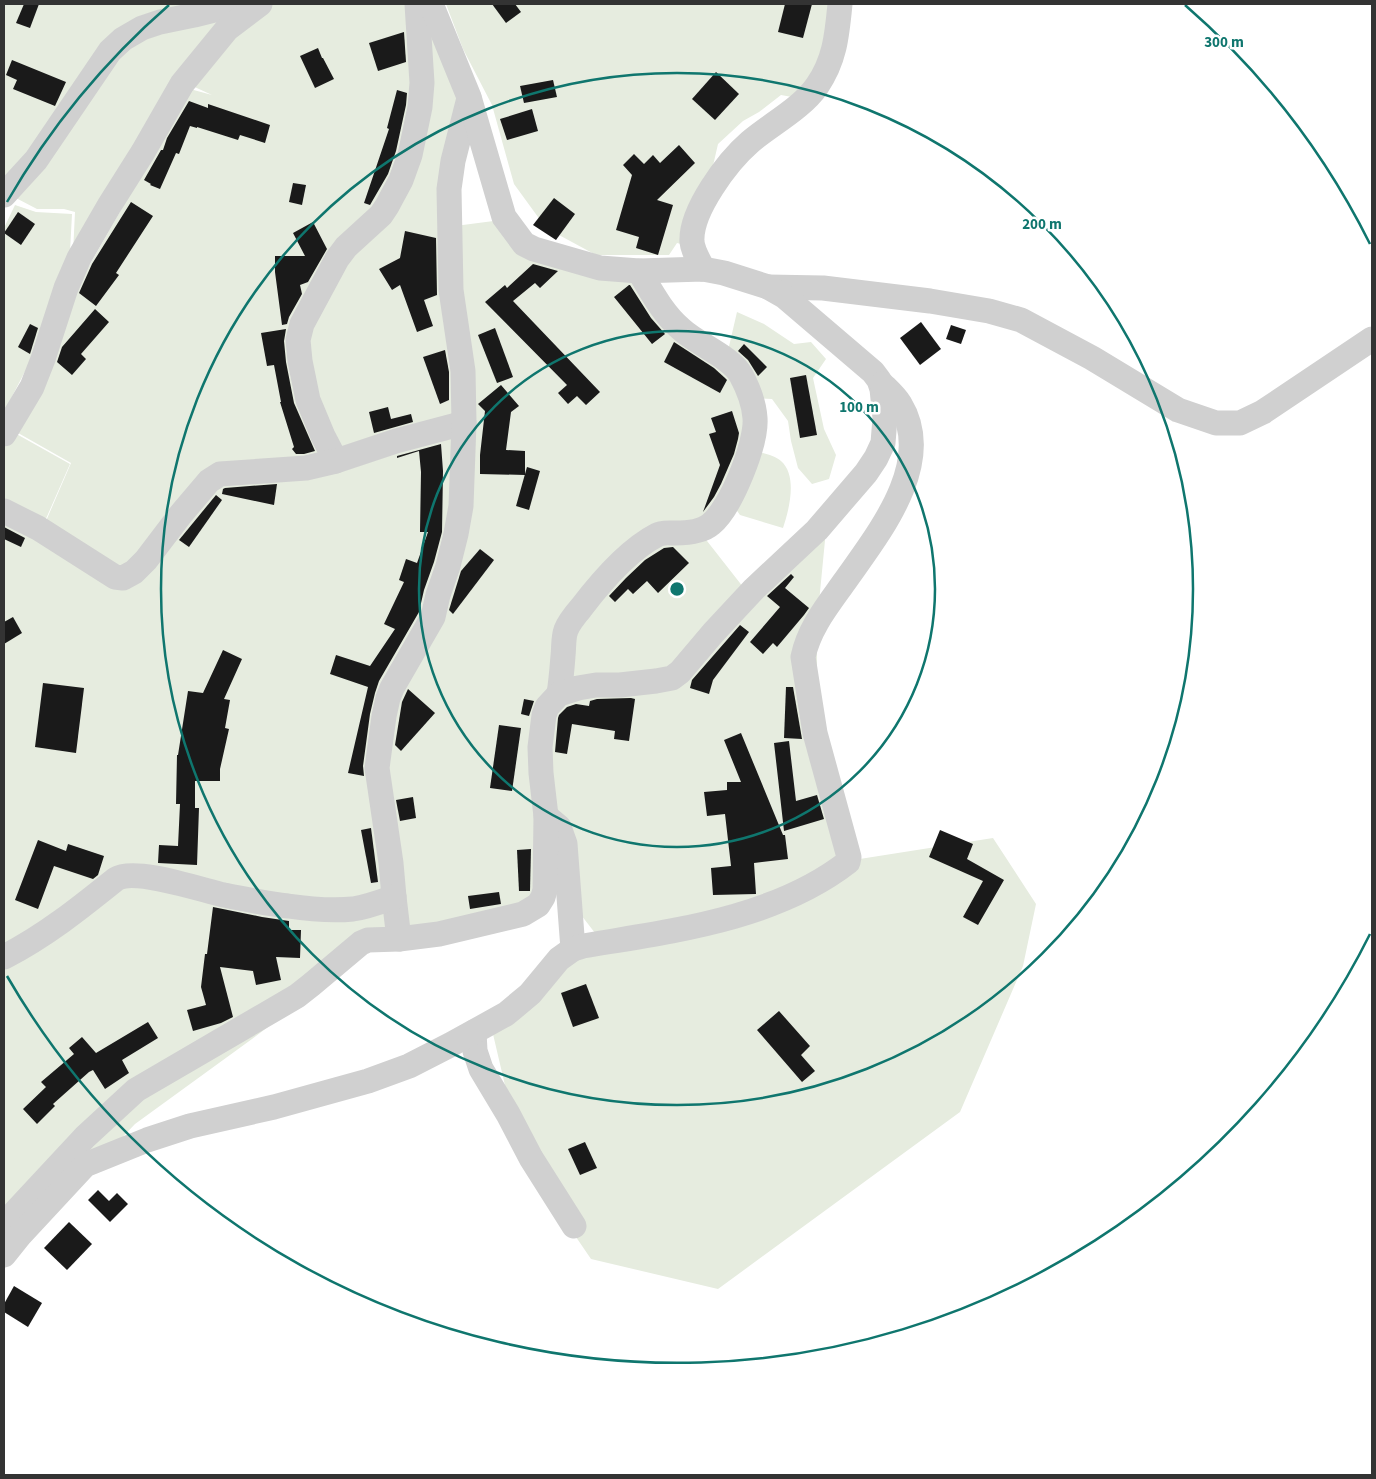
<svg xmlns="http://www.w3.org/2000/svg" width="1376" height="1479" font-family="'Source Sans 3',sans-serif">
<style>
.green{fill:#e6ecdf}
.building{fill:#1a1a1a}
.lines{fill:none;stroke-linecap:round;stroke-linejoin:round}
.minor{stroke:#d0d0d0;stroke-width:25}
.ring{fill:none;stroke:#0f766e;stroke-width:2.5}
.centre{fill:#0f766e;stroke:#fff;stroke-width:2.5}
.ring-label{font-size:15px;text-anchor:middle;font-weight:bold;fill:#0f766e;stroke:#fff;stroke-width:5;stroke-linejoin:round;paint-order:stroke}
</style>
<rect width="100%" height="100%" fill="#fff"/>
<g class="green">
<path d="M 4,4 L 429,4 L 465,127 L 455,226 L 509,219 L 542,245 L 603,263 L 657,296 L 727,355 L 737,312 L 764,324 L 794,344 L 811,342 L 826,359 L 813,378 L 824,429 L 836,455 L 829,479 L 812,484 L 798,468 L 791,441 L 788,421 L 772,399 L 756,398 L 752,450 C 761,453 774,455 781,461 C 798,476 789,510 783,528 L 740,515 L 730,501 L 700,532 L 747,592 L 826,530 L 817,623 L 817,685 L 847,861 L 993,838 L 1036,904 L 1023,966 L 960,1112 L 718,1289 L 591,1259 L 522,1158 L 489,1017 L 595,933 L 578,911 L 571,866 L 540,899 L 379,943 L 252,1039 L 135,1124 L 4,1261 L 4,427 L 70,464 L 45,521 L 117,579 L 46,521 L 71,463 L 4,425 L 4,415 L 190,89 L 212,95 L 186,83 L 73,253 L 75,212 L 64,209 L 37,209 L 14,197 L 4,206 Z"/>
<path d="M 446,4 L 834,4 L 829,50 L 803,99 L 781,95 L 759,112 L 743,121 L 718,144 L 709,183 L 681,244 L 677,243 L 669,255 L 596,255 L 546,228 L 514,184 L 492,105 L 463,49 Z"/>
<path d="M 15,205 L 36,212 L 72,214 L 70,252 L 83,259 L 4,412 L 4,228 Z"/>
</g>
<g class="building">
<path d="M 24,4 L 39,4 L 30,28 L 16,23 Z"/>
<path d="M 492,4 L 515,4 L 521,12 L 506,23 Z"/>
<path d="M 785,4 L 812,4 L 803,38 L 778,32 Z"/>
<path d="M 404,32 L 406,62 L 378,71 L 369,43 Z"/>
<path d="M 318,48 L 322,58 L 323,58 L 334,79 L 315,88 L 300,56 Z"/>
<path d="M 12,60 L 66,82 L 55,106 L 13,89 L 17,80 L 6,75 Z"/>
<path d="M 716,72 L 739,94 L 715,120 L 692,99 Z"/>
<path d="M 553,80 L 557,97 L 524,103 L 520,86 Z"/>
<path d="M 397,90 L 407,93 L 406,105 L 396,151 L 388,174 L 370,205 L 364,203 L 389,129 L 387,128 Z"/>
<path d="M 189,101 L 208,108 L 208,104 L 270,125 L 265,143 L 240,135 L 238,140 L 197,127 L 197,128 L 190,126 L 179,154 L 176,153 L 160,189 L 150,185 L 151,184 L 144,180 L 161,150 L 163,150 L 167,138 Z"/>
<path d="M 532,109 L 538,131 L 507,140 L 500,119 Z"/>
<path d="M 679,145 L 695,163 L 657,200 L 673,205 L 658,255 L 636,248 L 639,237 L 616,230 L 632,175 L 623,165 L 634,154 L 644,164 L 653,155 L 660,163 Z"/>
<path d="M 293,183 L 306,185 L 302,205 L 289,202 Z"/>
<path d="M 554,198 L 575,214 L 556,240 L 533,225 Z"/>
<path d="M 131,202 L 153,216 L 116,273 L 119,275 L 96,306 L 79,293 L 92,264 Z"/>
<path d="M 18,212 L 35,224 L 21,245 L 4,233 Z"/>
<path d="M 313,222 L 327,249 L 308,282 L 300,285 L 302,294 L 289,317 L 287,324 L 282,325 L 275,272 L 275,256 L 305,256 L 293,233 Z"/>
<path d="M 405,231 L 436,238 L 437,295 L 424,300 L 433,326 L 417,332 L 400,285 L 392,290 L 379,269 L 400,258 Z"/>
<path d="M 533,264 L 558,271 L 540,288 L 535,283 L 513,301 L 600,392 L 586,405 L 577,396 L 568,404 L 558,393 L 567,385 L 485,302 L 505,285 L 507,288 Z"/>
<path d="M 629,285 L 630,285 L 651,318 L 665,334 L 652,344 L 614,297 Z"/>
<path d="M 95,309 L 109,322 L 81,354 L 86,359 L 72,375 L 57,362 L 62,347 Z"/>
<path d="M 921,322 L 941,349 L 920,365 L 900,338 Z"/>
<path d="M 30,324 L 38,328 L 30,354 L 18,347 Z"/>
<path d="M 951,325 L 966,330 L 961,344 L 946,339 Z"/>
<path d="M 495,328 L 513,377 L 497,383 L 478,335 Z"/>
<path d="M 286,329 L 284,341 L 286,362 L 294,403 L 315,451 L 304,454 L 296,454 L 292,449 L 294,447 L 280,402 L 281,402 L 274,365 L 267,366 L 261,333 Z"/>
<path d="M 674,342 L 714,368 L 725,378 L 727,380 L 720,393 L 664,362 Z"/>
<path d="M 744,344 L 767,367 L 758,376 L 748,360 L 738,351 Z"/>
<path d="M 445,350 L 449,372 L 449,400 L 440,404 L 423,357 Z"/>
<path d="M 806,375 L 817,435 L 800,438 L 790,378 Z"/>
<path d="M 501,385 L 519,406 L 511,412 L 506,450 L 525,451 L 525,475 L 480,474 L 480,455 L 485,411 L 478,404 Z"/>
<path d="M 388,407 L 391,419 L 411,414 L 413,422 L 374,433 L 369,412 Z"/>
<path d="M 732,411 L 739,433 L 738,439 L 734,454 L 721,484 L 714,497 L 703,512 L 720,465 L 709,434 L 716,432 L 711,418 Z"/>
<path d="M 441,444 L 443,471 L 442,532 L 434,562 L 424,590 L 419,612 L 379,681 L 375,693 L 370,714 L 363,766 L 364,776 L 348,773 L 368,687 L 330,674 L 336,655 L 370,666 L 395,629 L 384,624 L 404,582 L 399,580 L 406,559 L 417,563 L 428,532 L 420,532 L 421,472 L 419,451 L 397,458 L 397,456 Z"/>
<path d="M 527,467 L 540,471 L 529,510 L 516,506 Z"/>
<path d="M 277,484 L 274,505 L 222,494 L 223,489 L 225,488 Z"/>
<path d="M 216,495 L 222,500 L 189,547 L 179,540 Z"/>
<path d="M 4,527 L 25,538 L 21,547 L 4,539 Z"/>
<path d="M 673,547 L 689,563 L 658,593 L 647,581 L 633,594 L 628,589 L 615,602 L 609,596 L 626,578 L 645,560 L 664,548 Z"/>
<path d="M 480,549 L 494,560 L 453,614 L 449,610 L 461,571 Z"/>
<path d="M 791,574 L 794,577 L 785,588 L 809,608 L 804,615 L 777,647 L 773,643 L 763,654 L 750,642 L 780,607 L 767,596 Z"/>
<path d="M 13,617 L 22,633 L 4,644 L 4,622 Z"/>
<path d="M 740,625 L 749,632 L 713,680 L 709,694 L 690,688 L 692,680 Z"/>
<path d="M 223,650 L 242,659 L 224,699 L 230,700 L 225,728 L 229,729 L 220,769 L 220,781 L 195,781 L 195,808 L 199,808 L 197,865 L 158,863 L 159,845 L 178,846 L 180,804 L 176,804 L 177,755 L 178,755 L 188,691 L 203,693 Z"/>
<path d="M 43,683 L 84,688 L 76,753 L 35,747 Z"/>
<path d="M 786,687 L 793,687 L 802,739 L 784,738 Z"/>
<path d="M 408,689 L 435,713 L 401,751 L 395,745 L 402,702 Z"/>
<path d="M 631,698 L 635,699 L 629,741 L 614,739 L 615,731 L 572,724 L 567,754 L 555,752 L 558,718 L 559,715 L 567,707 L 576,704 L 589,706 L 590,701 L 597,699 Z"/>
<path d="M 524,699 L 534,701 L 529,716 L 521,714 Z"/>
<path d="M 499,725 L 521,728 L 512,791 L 490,788 Z"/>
<path d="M 741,733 L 783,835 L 785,835 L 788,859 L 754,863 L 756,894 L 713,895 L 711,868 L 731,866 L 725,814 L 707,816 L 704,792 L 727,790 L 727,782 L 741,782 L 724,740 Z"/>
<path d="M 789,741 L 796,801 L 817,795 L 824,819 L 784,831 L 774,743 Z"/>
<path d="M 413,797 L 416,818 L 400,821 L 396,800 Z"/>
<path d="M 371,828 L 378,882 L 371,883 L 361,830 Z"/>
<path d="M 940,830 L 973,844 L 967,859 L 1004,880 L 978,925 L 963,917 L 983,881 L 929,857 Z"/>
<path d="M 38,840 L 66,851 L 68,844 L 104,856 L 98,875 L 93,879 L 54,866 L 38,909 L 15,900 Z"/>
<path d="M 531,849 L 530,891 L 519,891 L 517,850 Z"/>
<path d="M 499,892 L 501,904 L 470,909 L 468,896 Z"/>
<path d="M 213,907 L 262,917 L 289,921 L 289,930 L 301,930 L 300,958 L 276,957 L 281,980 L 256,985 L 253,971 L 220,967 L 233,1017 L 221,1023 L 193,1031 L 187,1010 L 206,1005 L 201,987 L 205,954 L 207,954 Z"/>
<path d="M 586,984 L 599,1018 L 573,1027 L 561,993 Z"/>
<path d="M 779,1011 L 810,1046 L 801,1055 L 815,1071 L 802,1082 L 757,1030 Z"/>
<path d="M 148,1022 L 158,1038 L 122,1060 L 129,1073 L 105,1089 L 93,1070 L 89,1072 L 53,1104 L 55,1106 L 37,1124 L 23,1109 L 46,1087 L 41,1082 L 74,1054 L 69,1048 L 82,1037 L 96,1053 Z"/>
<path d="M 585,1142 L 597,1168 L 580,1175 L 568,1149 Z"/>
<path d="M 98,1190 L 109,1201 L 117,1193 L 128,1204 L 110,1222 L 88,1200 Z"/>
<path d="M 69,1222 L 92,1244 L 67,1270 L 44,1248 Z"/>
<path d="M 14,1286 L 42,1303 L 28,1327 L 4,1312 L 4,1304 Z"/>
</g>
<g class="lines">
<g class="minor">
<path d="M 4,195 L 36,160 L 110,51 L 123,39 L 142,28 L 160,22 L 194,15 L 238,4"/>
<path d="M 703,269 C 699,260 693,252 692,242 C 690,211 728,161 750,142 C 771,124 801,109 817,86 C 835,60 837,35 840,4"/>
<path d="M 768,287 L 823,288 L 930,301 L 989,311 L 1021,320 L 1092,358 L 1178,410 L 1216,423 L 1240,423 L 1263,412 L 1372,339"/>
<path d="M 4,434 L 32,387 L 43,359 L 66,288 L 79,258 L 109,206 L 143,152 L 182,84 L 227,29 L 260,4"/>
<path d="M 336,461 L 323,436 L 308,400 L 300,361 L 298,340 L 302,324 L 337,259 L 346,247 L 381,215 L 387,206 L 401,180 L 410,155 L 420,107 L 422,83 L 417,4"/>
<path d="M 4,511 L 38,528 L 115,577 L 123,578 L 134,572 L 146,560 L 181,514 L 209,481 L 220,474 L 306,468 L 336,461 L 396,441 L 464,423"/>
<path d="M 559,694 C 561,681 562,669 563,656 C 564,648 563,638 566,630 C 569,622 575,615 581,608 C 600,583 628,550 657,535 C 662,532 669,533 675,533 C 687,533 702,532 711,524 C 731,508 757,443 755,418 C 754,403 748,388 741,375 C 731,357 697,344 681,329 C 663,314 651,291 639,271"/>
<path d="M 546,816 L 559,827 L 565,844 L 573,949"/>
<path d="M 399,939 L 394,897 L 391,863 L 377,768 L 384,716 L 388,698 L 392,688 L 433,617 L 438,595 L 448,566 L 456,534 L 461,506 L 464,423 L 463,371 L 451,290 L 449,189 L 453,161 L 469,98"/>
<path d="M 4,957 C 45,936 80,908 116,879 C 135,867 201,890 224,895 C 245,899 267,904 288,906 C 309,909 332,911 353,909 C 367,907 380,902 394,897"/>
<path d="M 474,1032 L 475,1051 L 481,1069 L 508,1114 L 531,1158 L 574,1226"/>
<path d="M 4,1224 L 85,1137 L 136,1090 L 297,996 L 311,985 L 361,943 L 368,940 L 399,939 L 439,934 L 523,914 L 538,905 L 543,897 L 545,890 L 546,816 L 541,773 L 540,747 L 544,715 L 547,707 L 559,694 L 578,688 L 596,685 L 620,685 L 656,681 L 672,678 L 680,672 L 713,633 L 754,589 L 817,530 L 866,473 L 876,458 L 883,443 L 885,418 L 882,389 L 879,380 L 873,372 L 784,296 L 768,287 L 724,273 L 703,269 L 639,271 L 600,268 L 534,249 L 524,244 L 504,217 L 469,97 L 431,4"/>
<path d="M 4,1255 L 20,1235 L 85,1165 L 147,1140 L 190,1126 L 274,1107 L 368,1081 L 409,1066 L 450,1045 L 506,1014 L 530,994 L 559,959 L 573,949 L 583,946 C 672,931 775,919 848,862 L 849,857 L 815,733 L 803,657 C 809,628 828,605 845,581 C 878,534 936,463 900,404 C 895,396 888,390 882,384"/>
</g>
</g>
<g class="ring">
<circle cx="677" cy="589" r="258"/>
<circle cx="677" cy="589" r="516"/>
<path d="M1370 934A774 774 0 0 1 7 976M7 202A774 774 0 0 1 169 5M1185 5A774 774 0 0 1 1370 244"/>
</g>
<circle cx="677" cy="589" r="8" class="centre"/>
<g class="ring-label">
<text x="1224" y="47">300 m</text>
<text x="1042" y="229">200 m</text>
<text x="859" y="412">100 m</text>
</g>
<rect width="1376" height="1479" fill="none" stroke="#333333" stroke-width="10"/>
</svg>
